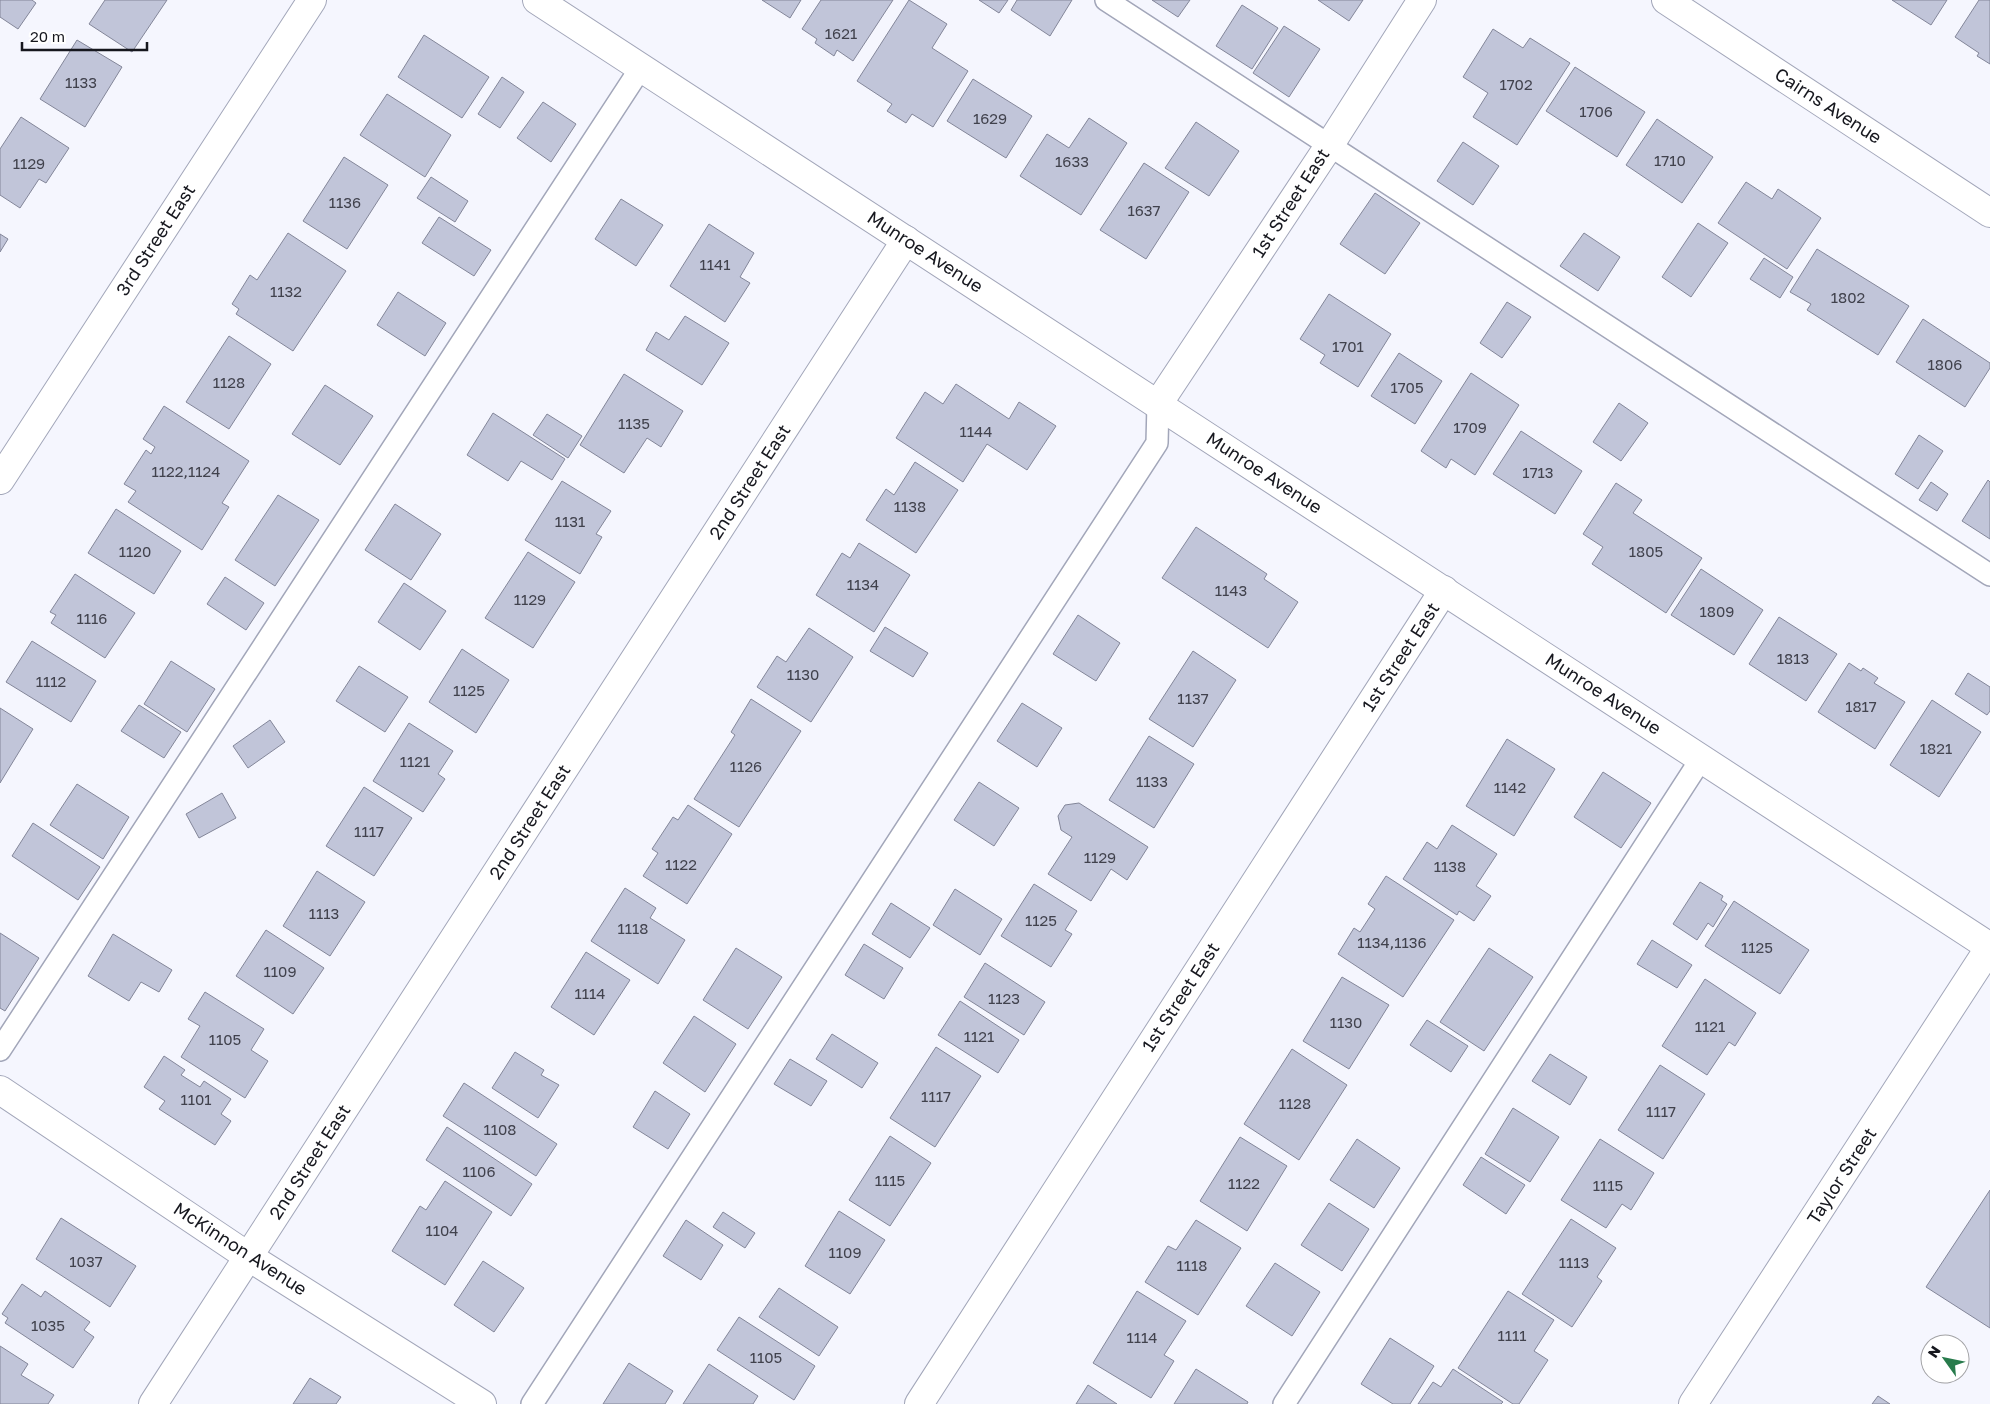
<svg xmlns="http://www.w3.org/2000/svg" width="1990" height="1404" font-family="'Golos Text',sans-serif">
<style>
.building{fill:#c1c5d9;stroke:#838699}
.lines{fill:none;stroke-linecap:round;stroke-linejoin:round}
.lane-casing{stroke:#a2a6b9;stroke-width:24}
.street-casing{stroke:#a2a6b9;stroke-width:30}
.secondary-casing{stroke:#a2a6b9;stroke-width:30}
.lane{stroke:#fff;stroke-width:21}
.street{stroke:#fff;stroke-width:28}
.secondary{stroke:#fff;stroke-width:28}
.labels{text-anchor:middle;stroke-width:4;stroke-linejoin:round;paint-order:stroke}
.number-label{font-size:15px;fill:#41424d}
.street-label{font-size:18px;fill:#16171e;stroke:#fff}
</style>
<rect width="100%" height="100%" fill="#f5f6fe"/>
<g class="building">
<path d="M 0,0 L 32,0 L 36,3 L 18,29 L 0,17 Z"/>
<path d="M 105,0 L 167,0 L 132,52 L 89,24 Z"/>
<path d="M 762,0 L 801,0 L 790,18 Z"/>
<path d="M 821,0 L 893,0 L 853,61 L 837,50 L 834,56 L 815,43 L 817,39 L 802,29 Z"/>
<path d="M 909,0 L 947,24 L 932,48 L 968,71 L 933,127 L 912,114 L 906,123 L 887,111 L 892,104 L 857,81 Z"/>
<path d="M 979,0 L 1008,0 L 999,13 Z"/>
<path d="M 1017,0 L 1072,0 L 1050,36 L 1011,10 Z"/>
<path d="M 1152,0 L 1190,0 L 1178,17 Z"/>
<path d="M 1318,0 L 1363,0 L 1349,21 Z"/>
<path d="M 1892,0 L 1947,0 L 1931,25 Z"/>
<path d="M 1979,0 L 1990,0 L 1990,64 L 1977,56 L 1979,53 L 1955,37 Z"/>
<path d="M 1242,5 L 1278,28 L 1252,69 L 1216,46 Z"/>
<path d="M 1284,26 L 1320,49 L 1289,97 L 1253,73 Z"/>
<path d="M 1493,29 L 1523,48 L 1530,38 L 1570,63 L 1517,145 L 1473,117 L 1488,93 L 1463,77 Z"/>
<path d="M 424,35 L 489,77 L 462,118 L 398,77 Z"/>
<path d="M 77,40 L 122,67 L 85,127 L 40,99 Z"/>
<path d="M 1575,67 L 1645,112 L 1617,157 L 1546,111 Z"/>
<path d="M 502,77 L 524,92 L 500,128 L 478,114 Z"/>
<path d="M 973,79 L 1032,116 L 1006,158 L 947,121 Z"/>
<path d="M 387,94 L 451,135 L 425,177 L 360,135 Z"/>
<path d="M 543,102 L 576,124 L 551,162 L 517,138 Z"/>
<path d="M 21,117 L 69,148 L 46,183 L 39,179 L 20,208 L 0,195 L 0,149 Z"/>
<path d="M 1089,118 L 1127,143 L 1081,215 L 1020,176 L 1047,134 L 1069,148 Z"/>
<path d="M 1657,119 L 1713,157 L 1682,203 L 1626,165 Z"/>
<path d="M 1196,122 L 1239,151 L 1209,196 L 1165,168 Z"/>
<path d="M 1463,142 L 1499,166 L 1473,205 L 1437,181 Z"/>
<path d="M 344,157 L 388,185 L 347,249 L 303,221 Z"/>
<path d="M 1144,163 L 1189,192 L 1146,259 L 1100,230 Z"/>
<path d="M 431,177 L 468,201 L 455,222 L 417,198 Z"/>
<path d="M 1746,182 L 1772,199 L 1778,189 L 1821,218 L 1787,269 L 1718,223 Z"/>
<path d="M 1375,193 L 1420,223 L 1385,274 L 1340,244 Z"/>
<path d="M 621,199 L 663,225 L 636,266 L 595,239 Z"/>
<path d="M 439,217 L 491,250 L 474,276 L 422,243 Z"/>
<path d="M 1698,223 L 1728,243 L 1691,297 L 1662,277 Z"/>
<path d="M 709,224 L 754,253 L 740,277 L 750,283 L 725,322 L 670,286 Z"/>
<path d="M 288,233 L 346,271 L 293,351 L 236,314 L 239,309 L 232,304 L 250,275 L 257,280 Z"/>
<path d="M 1584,233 L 1620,257 L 1598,291 L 1560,266 Z"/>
<path d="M 0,234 L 8,239 L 0,252 Z"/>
<path d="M 1817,249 L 1909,306 L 1878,355 L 1807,310 L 1811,304 L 1790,292 Z"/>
<path d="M 1764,258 L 1793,277 L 1780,298 L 1750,279 Z"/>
<path d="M 398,292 L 446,323 L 425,356 L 377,325 Z"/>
<path d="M 1329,294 L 1391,334 L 1358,387 L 1320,363 L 1325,355 L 1300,339 Z"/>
<path d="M 1507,302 L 1531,317 L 1502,358 L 1480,343 Z"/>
<path d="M 685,316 L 729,343 L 702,385 L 646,350 L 656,332 L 669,340 Z"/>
<path d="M 1923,319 L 1990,363 L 1990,368 L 1965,407 L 1896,362 Z"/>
<path d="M 229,336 L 271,364 L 229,429 L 186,402 Z"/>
<path d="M 1399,353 L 1442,381 L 1415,424 L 1371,396 Z"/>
<path d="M 1471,373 L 1519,405 L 1475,475 L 1451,459 L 1446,468 L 1421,451 Z"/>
<path d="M 624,374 L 683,411 L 661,447 L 647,438 L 624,473 L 580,445 Z"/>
<path d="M 956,384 L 1009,419 L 1019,402 L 1056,426 L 1027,470 L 987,444 L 963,482 L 896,438 L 925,392 L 943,404 Z"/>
<path d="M 325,385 L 373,416 L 340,465 L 292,434 Z"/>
<path d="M 1619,403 L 1648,423 L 1621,461 L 1593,442 Z"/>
<path d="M 164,406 L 249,461 L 222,503 L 229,507 L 202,550 L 128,502 L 136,491 L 124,484 L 146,450 L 151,454 L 155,447 L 143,439 Z"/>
<path d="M 493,413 L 565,459 L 552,480 L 521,461 L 508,481 L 467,455 Z"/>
<path d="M 547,414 L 582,436 L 568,458 L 533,435 Z"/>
<path d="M 1521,431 L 1582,471 L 1555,514 L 1493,474 Z"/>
<path d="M 1919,435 L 1943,451 L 1918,489 L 1895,474 Z"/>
<path d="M 915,462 L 958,490 L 916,553 L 866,520 L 886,489 L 894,495 Z"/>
<path d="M 1988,480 L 1990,482 L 1990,539 L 1962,521 Z"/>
<path d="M 562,481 L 611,511 L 596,534 L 602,537 L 580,574 L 525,540 Z"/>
<path d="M 1931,482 L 1948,494 L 1937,511 L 1919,500 Z"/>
<path d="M 1616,483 L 1642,500 L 1633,513 L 1702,558 L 1666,613 L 1592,564 L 1603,547 L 1583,534 Z"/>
<path d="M 278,495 L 319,520 L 275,586 L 235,560 Z"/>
<path d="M 395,504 L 441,534 L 411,580 L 365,550 Z"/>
<path d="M 116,509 L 181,551 L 154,594 L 88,553 Z"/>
<path d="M 1196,527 L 1267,574 L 1264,579 L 1298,602 L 1268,648 L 1162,578 Z"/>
<path d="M 859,543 L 910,575 L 874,632 L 816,595 L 842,553 L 850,558 Z"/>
<path d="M 528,552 L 575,582 L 533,648 L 485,618 Z"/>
<path d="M 1701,569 L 1763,610 L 1734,655 L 1671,615 Z"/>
<path d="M 75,574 L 135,613 L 105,658 L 51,623 L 56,615 L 50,612 Z"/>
<path d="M 225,577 L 264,603 L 246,630 L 207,604 Z"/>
<path d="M 404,583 L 446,611 L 420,650 L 378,622 Z"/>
<path d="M 1078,615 L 1120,643 L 1096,681 L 1053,654 Z"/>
<path d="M 1779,617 L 1837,654 L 1806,701 L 1749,664 Z"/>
<path d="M 885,627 L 928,653 L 913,677 L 870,651 Z"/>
<path d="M 809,628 L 853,657 L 811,722 L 757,687 L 777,656 L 786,662 Z"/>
<path d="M 32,641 L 96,681 L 71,722 L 6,682 Z"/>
<path d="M 462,649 L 509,680 L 476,733 L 429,702 Z"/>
<path d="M 1193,651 L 1236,680 L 1193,747 L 1149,719 Z"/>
<path d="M 171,661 L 215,689 L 187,732 L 144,704 Z"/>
<path d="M 1849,663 L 1861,671 L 1863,668 L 1878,678 L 1874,683 L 1905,702 L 1875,749 L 1818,712 Z"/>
<path d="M 359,666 L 408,697 L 385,732 L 336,701 Z"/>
<path d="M 1968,673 L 1990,687 L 1990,711 L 1987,715 L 1955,694 Z"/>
<path d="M 751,699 L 801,731 L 739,827 L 694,799 L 735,735 L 731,732 Z"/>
<path d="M 1932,700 L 1981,732 L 1939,797 L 1890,765 Z"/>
<path d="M 1022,703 L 1062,728 L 1037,767 L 997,741 Z"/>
<path d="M 139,705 L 181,732 L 164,758 L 121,731 Z"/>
<path d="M 0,708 L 33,729 L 0,783 Z"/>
<path d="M 270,720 L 285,742 L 248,768 L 233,746 Z"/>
<path d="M 409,723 L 453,751 L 438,774 L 445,779 L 423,812 L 373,781 Z"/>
<path d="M 1149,736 L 1194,764 L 1154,828 L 1109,800 Z"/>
<path d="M 1507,739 L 1555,769 L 1514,836 L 1466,806 Z"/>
<path d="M 1603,772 L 1651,803 L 1621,848 L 1574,817 Z"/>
<path d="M 979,782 L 1019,808 L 994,846 L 954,820 Z"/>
<path d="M 77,784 L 129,817 L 103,859 L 50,825 Z"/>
<path d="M 364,787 L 412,818 L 374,876 L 326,846 Z"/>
<path d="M 222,793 L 236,818 L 199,838 L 186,814 Z"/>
<path d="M 1079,803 L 1148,847 L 1127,880 L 1111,869 L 1091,901 L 1048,874 L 1072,837 L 1061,830 L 1058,816 L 1065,805 Z"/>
<path d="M 688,805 L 732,834 L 687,904 L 643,876 L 658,853 L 652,849 L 673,817 L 678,820 Z"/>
<path d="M 33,823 L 100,867 L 78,900 L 12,856 Z"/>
<path d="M 1452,825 L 1497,854 L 1476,886 L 1491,896 L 1474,921 L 1459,911 L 1457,915 L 1403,879 L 1427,842 L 1437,849 Z"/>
<path d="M 317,871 L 365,902 L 330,956 L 283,926 Z"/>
<path d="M 1386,876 L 1454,920 L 1403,997 L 1338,954 L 1354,928 L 1360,932 L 1375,909 L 1368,904 Z"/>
<path d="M 1700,882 L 1723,896 L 1721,900 L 1727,904 L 1713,927 L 1708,923 L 1697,940 L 1673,924 Z"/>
<path d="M 1034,884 L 1077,911 L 1065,930 L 1072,934 L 1051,967 L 1001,936 Z"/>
<path d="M 625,888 L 656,908 L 650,918 L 685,940 L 658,984 L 591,941 Z"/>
<path d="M 955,889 L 1002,919 L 980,955 L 933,925 Z"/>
<path d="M 1734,901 L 1809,950 L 1780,994 L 1705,946 Z"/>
<path d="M 891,903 L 930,928 L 910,958 L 872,934 Z"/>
<path d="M 266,930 L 324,968 L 293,1014 L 236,976 Z"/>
<path d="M 0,933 L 39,958 L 5,1011 L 0,1008 Z"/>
<path d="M 113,934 L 172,970 L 159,992 L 141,982 L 129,1001 L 88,976 Z"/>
<path d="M 1652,940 L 1692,965 L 1677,988 L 1637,964 Z"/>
<path d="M 864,944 L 903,968 L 884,999 L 845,975 Z"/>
<path d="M 736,948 L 782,977 L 748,1029 L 703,1000 Z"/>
<path d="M 1489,948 L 1533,977 L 1484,1051 L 1440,1022 Z"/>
<path d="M 586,952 L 630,980 L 594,1035 L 551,1007 Z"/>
<path d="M 985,963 L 1045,1002 L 1024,1035 L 964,997 Z"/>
<path d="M 1342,977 L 1389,1005 L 1349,1069 L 1303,1041 Z"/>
<path d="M 1705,979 L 1756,1013 L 1735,1046 L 1729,1042 L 1707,1075 L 1662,1046 Z"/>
<path d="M 205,992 L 264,1029 L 251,1050 L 268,1061 L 245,1098 L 181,1057 L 200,1026 L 188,1019 Z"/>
<path d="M 960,1001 L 1019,1040 L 998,1073 L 938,1035 Z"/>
<path d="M 694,1016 L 736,1044 L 705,1092 L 663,1063 Z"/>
<path d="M 1427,1020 L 1468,1046 L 1451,1072 L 1410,1045 Z"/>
<path d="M 832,1034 L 878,1063 L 862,1088 L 816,1059 Z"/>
<path d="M 936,1047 L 981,1076 L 935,1147 L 890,1118 Z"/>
<path d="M 1292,1049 L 1347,1085 L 1299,1160 L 1244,1124 Z"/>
<path d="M 515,1052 L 544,1070 L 541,1075 L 559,1085 L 538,1118 L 492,1088 Z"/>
<path d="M 1550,1054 L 1587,1077 L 1570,1105 L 1532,1081 Z"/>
<path d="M 164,1056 L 185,1070 L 181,1075 L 200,1087 L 204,1081 L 231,1099 L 221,1114 L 231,1121 L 215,1145 L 159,1109 L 165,1101 L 144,1087 Z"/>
<path d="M 790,1059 L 827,1081 L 811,1106 L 774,1084 Z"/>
<path d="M 1660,1065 L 1705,1094 L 1663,1159 L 1618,1130 Z"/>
<path d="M 464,1083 L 557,1144 L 536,1176 L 443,1116 Z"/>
<path d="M 655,1091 L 690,1114 L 668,1149 L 633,1127 Z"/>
<path d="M 1513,1108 L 1559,1137 L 1530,1182 L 1485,1154 Z"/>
<path d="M 447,1127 L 532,1184 L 511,1216 L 426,1160 Z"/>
<path d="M 890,1136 L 931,1163 L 890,1226 L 849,1200 Z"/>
<path d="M 1240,1137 L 1287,1166 L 1247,1231 L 1200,1201 Z"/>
<path d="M 1357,1139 L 1400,1168 L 1374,1208 L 1330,1180 Z"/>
<path d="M 1600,1139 L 1654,1173 L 1631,1210 L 1622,1204 L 1606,1228 L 1561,1200 Z"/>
<path d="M 1481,1157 L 1525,1185 L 1506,1214 L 1463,1185 Z"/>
<path d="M 445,1181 L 492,1212 L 445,1285 L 392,1251 L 420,1206 L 426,1210 Z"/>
<path d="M 1990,1190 L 1990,1328 L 1926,1287 Z"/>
<path d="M 1329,1203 L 1369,1229 L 1342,1271 L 1301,1245 Z"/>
<path d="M 839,1211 L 885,1240 L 850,1294 L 805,1266 Z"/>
<path d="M 723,1212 L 755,1233 L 745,1248 L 713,1227 Z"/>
<path d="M 61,1218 L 136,1266 L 110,1307 L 36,1259 Z"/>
<path d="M 1571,1219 L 1616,1248 L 1597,1277 L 1602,1281 L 1572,1327 L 1522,1294 Z"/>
<path d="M 686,1220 L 723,1245 L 701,1280 L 663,1256 Z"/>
<path d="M 1196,1220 L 1241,1248 L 1198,1315 L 1145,1282 L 1168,1246 L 1176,1250 Z"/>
<path d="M 483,1261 L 524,1288 L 494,1332 L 454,1305 Z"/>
<path d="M 1275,1263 L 1320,1292 L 1292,1336 L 1246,1306 Z"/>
<path d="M 22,1284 L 41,1297 L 45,1291 L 90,1322 L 84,1330 L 94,1337 L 73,1368 L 5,1323 L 8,1318 L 2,1314 Z"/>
<path d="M 779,1288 L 838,1327 L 819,1356 L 759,1317 Z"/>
<path d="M 1137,1291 L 1186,1321 L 1164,1355 L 1174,1361 L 1151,1398 L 1093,1363 Z"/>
<path d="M 1508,1291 L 1554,1320 L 1534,1351 L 1548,1360 L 1519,1404 L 1513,1404 L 1458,1368 Z"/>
<path d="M 739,1317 L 815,1366 L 794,1400 L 717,1350 Z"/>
<path d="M 1390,1338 L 1434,1366 L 1410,1404 L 1393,1404 L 1361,1384 Z"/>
<path d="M 0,1346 L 28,1364 L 21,1375 L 54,1395 L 48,1404 L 0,1404 Z"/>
<path d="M 629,1363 L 673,1391 L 665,1404 L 603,1404 Z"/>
<path d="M 709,1364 L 758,1396 L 753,1404 L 683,1404 Z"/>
<path d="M 1196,1369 L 1248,1402 L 1247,1404 L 1174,1404 Z"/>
<path d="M 1453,1369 L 1503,1402 L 1501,1404 L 1418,1404 L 1433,1382 L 1441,1387 Z"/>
<path d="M 310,1378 L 341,1397 L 336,1404 L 293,1404 Z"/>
<path d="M 1088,1385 L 1117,1404 L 1076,1404 Z"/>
<path d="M 1878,1396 L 1890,1404 L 1872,1404 Z"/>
</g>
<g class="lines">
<g class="lane-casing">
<g id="lane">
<path d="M 1106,0 L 1990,575"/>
<path d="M 0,1050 L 640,69"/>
<path d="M 532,1404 L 1157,443 L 1158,404"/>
<path d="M 1284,1404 L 1701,759"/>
</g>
</g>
<g class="street-casing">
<g id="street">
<path d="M 537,0 L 1990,947"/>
<path d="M 1666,0 L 1990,213"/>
<path d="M 1158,404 L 1329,146 L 1422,0"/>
<path d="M 0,480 L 312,0"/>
<path d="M 0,1090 L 249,1257 L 482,1404"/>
<path d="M 153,1404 L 906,240"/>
<path d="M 919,1404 L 1444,590"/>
</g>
</g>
<g class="secondary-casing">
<path id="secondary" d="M 1693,1404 L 1990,947"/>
</g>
<use href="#lane" class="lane"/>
<use href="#street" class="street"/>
<use href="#secondary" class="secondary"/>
</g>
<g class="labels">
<g class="number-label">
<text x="841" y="39">1621</text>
<text x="81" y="88">1133</text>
<text x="1516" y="90">1702</text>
<text x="1596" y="117">1706</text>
<text x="990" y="124">1629</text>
<text x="1670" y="166">1710</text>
<text x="1072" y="167">1633</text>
<text x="29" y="169">1129</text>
<text x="345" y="208">1136</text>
<text x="1144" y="216">1637</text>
<text x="715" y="270">1141</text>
<text x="286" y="297">1132</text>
<text x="1848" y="303">1802</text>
<text x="1348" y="352">1701</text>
<text x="1945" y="370">1806</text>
<text x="229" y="388">1128</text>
<text x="1407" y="393">1705</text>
<text x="634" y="429">1135</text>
<text x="1470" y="433">1709</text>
<text x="976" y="437">1144</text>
<text x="186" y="477">1122,1124</text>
<text x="1538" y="478">1713</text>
<text x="910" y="512">1138</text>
<text x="570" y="527">1131</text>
<text x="135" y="557">1120</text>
<text x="1646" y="557">1805</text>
<text x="863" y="590">1134</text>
<text x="1231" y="596">1143</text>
<text x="530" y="605">1129</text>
<text x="1717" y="617">1809</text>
<text x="92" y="624">1116</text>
<text x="1793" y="664">1813</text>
<text x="803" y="680">1130</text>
<text x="51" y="687">1112</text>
<text x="469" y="696">1125</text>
<text x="1193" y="704">1137</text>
<text x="1861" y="712">1817</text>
<text x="1936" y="754">1821</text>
<text x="415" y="767">1121</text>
<text x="746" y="772">1126</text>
<text x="1152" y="787">1133</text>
<text x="1510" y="793">1142</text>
<text x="369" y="837">1117</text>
<text x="1100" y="863">1129</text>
<text x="681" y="870">1122</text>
<text x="1450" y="872">1138</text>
<text x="324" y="919">1113</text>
<text x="1041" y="926">1125</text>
<text x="633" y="934">1118</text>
<text x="1392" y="948">1134,1136</text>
<text x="1757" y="953">1125</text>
<text x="280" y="977">1109</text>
<text x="590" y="999">1114</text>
<text x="1004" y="1004">1123</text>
<text x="1346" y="1028">1130</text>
<text x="1710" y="1032">1121</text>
<text x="979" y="1042">1121</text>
<text x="225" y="1045">1105</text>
<text x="936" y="1102">1117</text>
<text x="196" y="1105">1101</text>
<text x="1295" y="1109">1128</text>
<text x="1661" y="1117">1117</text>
<text x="500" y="1135">1108</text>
<text x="479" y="1177">1106</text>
<text x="890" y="1186">1115</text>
<text x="1244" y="1189">1122</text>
<text x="1608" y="1191">1115</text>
<text x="442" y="1236">1104</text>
<text x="845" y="1258">1109</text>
<text x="86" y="1267">1037</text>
<text x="1574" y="1268">1113</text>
<text x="1192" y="1271">1118</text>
<text x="48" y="1331">1035</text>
<text x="1512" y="1341">1111</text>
<text x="1142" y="1343">1114</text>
<text x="766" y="1363">1105</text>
</g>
<g class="street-label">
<text transform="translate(1828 106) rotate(33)" y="6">Cairns Avenue</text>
<text transform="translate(1291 203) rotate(-57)" y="6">1st Street East</text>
<text transform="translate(156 240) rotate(-57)" y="6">3rd Street East</text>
<text transform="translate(925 252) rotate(33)" y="6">Munroe Avenue</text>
<text transform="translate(1264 473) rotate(33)" y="6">Munroe Avenue</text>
<text transform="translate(750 482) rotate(-57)" y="6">2nd Street East</text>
<text transform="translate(1401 657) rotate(-57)" y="6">1st Street East</text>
<text transform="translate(1603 694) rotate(33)" y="6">Munroe Avenue</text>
<text transform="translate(530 822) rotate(-57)" y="6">2nd Street East</text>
<text transform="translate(1181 997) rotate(-57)" y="6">1st Street East</text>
<text transform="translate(310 1162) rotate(-57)" y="6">2nd Street East</text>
<text transform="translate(1842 1176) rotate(-57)" y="6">Taylor Street</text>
<text transform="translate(240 1249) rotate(33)" y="6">McKinnon Avenue</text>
</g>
</g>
<g transform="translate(1945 1359) rotate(303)"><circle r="24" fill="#ffffff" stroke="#a2a2a5"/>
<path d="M0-4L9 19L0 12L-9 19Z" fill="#287b4c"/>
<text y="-8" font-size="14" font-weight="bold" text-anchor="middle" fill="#16171e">N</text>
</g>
<path d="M22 42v8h125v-8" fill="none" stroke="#16171e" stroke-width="2.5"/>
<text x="30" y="42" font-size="15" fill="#16171e" stroke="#ffffff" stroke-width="4" paint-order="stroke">20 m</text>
</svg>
